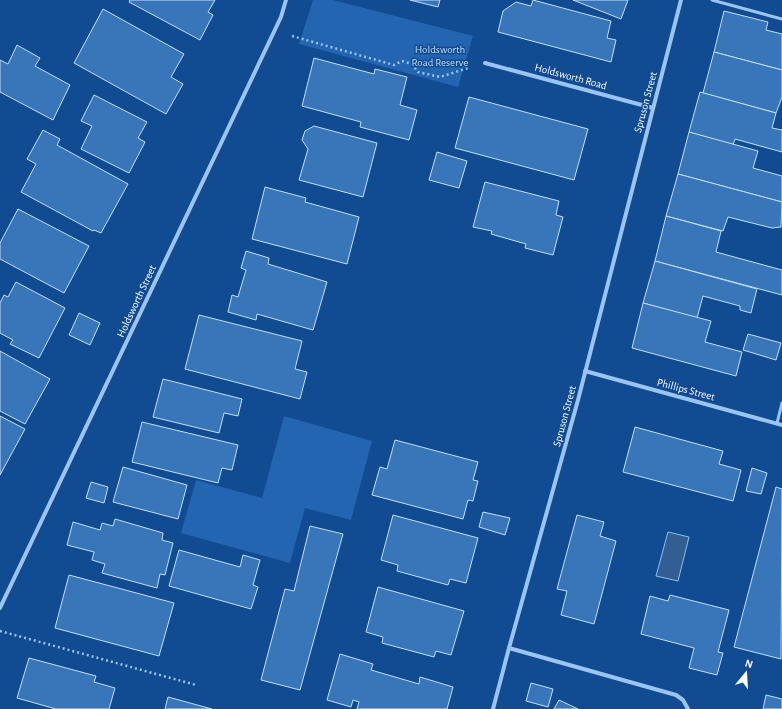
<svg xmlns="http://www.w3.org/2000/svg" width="782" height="709" font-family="'Alegreya Sans',sans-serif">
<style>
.green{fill:#2365b0}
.water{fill:#335e92;stroke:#8ec0f6}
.building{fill:#3975b9;stroke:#c3dffd}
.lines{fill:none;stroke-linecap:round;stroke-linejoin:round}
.path{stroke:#9cc4f3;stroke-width:2.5;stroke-dasharray:2 3;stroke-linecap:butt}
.service{stroke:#9cc4f3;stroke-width:3}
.minor{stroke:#9cc4f3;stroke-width:4}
.labels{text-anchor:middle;stroke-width:3;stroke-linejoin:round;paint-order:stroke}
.park-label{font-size:11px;fill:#c3dffd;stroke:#114b91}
.street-label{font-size:11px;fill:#fff;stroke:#114b91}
</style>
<rect width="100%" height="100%" fill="#114b91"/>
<g class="green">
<path d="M 313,0 L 333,0 L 473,36 L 458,87 L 299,44 Z"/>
<path d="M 284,416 L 372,441 L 351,520 L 305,508 L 290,563 L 181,533 L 196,480 L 262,498 Z"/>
</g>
<path class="water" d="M 668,532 L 689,537 L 678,581 L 656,576 Z"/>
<g class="building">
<path d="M 130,0 L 215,0 L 208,12 L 213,15 L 200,40 L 129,2 Z"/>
<path d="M 410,0 L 440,0 L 438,7 Z"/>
<path d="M 533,0 L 611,21 L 607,38 L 616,40 L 611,62 L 498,32 L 503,11 L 516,2 L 531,6 Z"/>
<path d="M 573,0 L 628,0 L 621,19 Z"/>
<path d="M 103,9 L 184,54 L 171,77 L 183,84 L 166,114 L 74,63 Z"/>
<path d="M 724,11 L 768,22 L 766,30 L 782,34 L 782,70 L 714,52 Z"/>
<path d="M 17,45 L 40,58 L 35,66 L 70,85 L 53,120 L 0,92 L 0,60 L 8,64 Z"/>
<path d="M 714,52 L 782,70 L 782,97 L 776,113 L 703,93 Z"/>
<path d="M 314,58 L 374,74 L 375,69 L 407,77 L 400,105 L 417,110 L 409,140 L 360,127 L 361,122 L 302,106 Z"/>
<path d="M 700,92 L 776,113 L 772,128 L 782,130 L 782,152 L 735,139 L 733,145 L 689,132 Z"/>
<path d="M 94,95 L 147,122 L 138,138 L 145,142 L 129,173 L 81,149 L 92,126 L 81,121 Z"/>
<path d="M 469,97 L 588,129 L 574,180 L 455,148 Z"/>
<path d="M 314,126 L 377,143 L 363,197 L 299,180 L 308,149 L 302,140 L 305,131 Z"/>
<path d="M 43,130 L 60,139 L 57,145 L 128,184 L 101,233 L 94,230 L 93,231 L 21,192 L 36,164 L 27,159 Z"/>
<path d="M 689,132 L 758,151 L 753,168 L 782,176 L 782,202 L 678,174 Z"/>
<path d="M 437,152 L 467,161 L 459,188 L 429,180 Z"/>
<path d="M 678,174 L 782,202 L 781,227 L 772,228 L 728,217 L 723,231 L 666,216 Z"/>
<path d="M 485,182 L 559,201 L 556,215 L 563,217 L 553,255 L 525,248 L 526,244 L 491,234 L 492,231 L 473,227 Z"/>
<path d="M 265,187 L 306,198 L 305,202 L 359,217 L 347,264 L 252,239 Z"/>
<path d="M 18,209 L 89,246 L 64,293 L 0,259 L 0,243 Z"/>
<path d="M 666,216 L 721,231 L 716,252 L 782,270 L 782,295 L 655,261 Z"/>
<path d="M 246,251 L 269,258 L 268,264 L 327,282 L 313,330 L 257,314 L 256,320 L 228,312 L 232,295 L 238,297 L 246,270 L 241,268 Z"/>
<path d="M 655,261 L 757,289 L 751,313 L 740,310 L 740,306 L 703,296 L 697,318 L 643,303 Z"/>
<path d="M 16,282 L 65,308 L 39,358 L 10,344 L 13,340 L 0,333 L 0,303 L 4,295 L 8,297 Z"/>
<path d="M 643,303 L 711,321 L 705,342 L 742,352 L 736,376 L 632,348 Z"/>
<path d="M 79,313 L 100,323 L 90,345 L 69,335 Z"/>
<path d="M 199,315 L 302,341 L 295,369 L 307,372 L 300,399 L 185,369 Z"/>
<path d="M 748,334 L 781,343 L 776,360 L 743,350 Z"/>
<path d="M 0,351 L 50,379 L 25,424 L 0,411 Z"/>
<path d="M 163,379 L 242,399 L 238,416 L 224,413 L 219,433 L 153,417 Z"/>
<path d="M 0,416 L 25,429 L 0,475 Z"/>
<path d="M 142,422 L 238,445 L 232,470 L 222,468 L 218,483 L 132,462 Z"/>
<path d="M 635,427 L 723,451 L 719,464 L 741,470 L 733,501 L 623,472 Z"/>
<path d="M 395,440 L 478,462 L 473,480 L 478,481 L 473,501 L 468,500 L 463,519 L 372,495 L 380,467 L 387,469 Z"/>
<path d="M 123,467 L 187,485 L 178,519 L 113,502 Z"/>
<path d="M 752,468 L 767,473 L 761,494 L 746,491 Z"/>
<path d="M 91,482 L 108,487 L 104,503 L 86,498 Z"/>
<path d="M 776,487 L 782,489 L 781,659 L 734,647 Z"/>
<path d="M 483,512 L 510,518 L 505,535 L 479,527 Z"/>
<path d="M 393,515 L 478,538 L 466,583 L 450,579 L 448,585 L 397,571 L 398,565 L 381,560 Z"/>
<path d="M 577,515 L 604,522 L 600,536 L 616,541 L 594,624 L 561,615 L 567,591 L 557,589 Z"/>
<path d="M 115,519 L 163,533 L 162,540 L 173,543 L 165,575 L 160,574 L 157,588 L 102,573 L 105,564 L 92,560 L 94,552 L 67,545 L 73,522 L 100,530 L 102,523 L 113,526 Z"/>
<path d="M 310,526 L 343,534 L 300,690 L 261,680 L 285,589 L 294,591 Z"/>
<path d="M 179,550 L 240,567 L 243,555 L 260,560 L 253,585 L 258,587 L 251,609 L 169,586 Z"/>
<path d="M 69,575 L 174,603 L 159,656 L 55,628 Z"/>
<path d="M 378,587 L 464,611 L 451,655 L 436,651 L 434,657 L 382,643 L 383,637 L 366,632 Z"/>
<path d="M 670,595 L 729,610 L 718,652 L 723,653 L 717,675 L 689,668 L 694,648 L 641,634 L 650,596 L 668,601 Z"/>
<path d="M 340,654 L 373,664 L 371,670 L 419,684 L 420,677 L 453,687 L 447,709 L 357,709 L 359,702 L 353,700 L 351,707 L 327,700 Z"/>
<path d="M 29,658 L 96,676 L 94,682 L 115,688 L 109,709 L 56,709 L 17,698 Z"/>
<path d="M 531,683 L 553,689 L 548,707 L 526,701 Z"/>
<path d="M 766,695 L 782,699 L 782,709 L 763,709 Z"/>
<path d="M 168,697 L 212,709 L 165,709 Z"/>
<path d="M 559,700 L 578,709 L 554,709 Z"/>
</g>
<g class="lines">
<g class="path">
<path d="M 292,36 L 394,65 L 402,61 L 412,64 L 418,72 L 440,77 L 468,68"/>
<path d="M 0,631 L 196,685"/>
</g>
<g class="service">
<path d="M 712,0 L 782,19"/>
<path d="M 777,423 L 782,403"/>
</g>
<g class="minor">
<path d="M 681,0 L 578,400 L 509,648 L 676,695 L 683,700 L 688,709"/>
<path d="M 485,63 L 653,108"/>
<path d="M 585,371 L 782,425"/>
<path d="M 0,608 L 281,17 L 286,0"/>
<path d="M 493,709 L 509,648"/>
</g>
</g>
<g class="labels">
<g class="park-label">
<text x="440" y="53">Holdsworth<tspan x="440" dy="13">Road Reserve</tspan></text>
</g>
<g class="street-label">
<text transform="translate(571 76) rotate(15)" y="4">Holdsworth Road</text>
<text transform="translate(645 102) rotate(-75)" y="4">Spruson Street</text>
<text transform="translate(136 301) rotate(-65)" y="4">Holdsworth Street</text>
<text transform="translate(686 389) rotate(15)" y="4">Phillips Street</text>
<text transform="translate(564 416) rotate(-75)" y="4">Spruson Street</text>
</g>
</g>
<g transform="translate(746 673) rotate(18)" stroke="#114b91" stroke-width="3" paint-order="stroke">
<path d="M0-3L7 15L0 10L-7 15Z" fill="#ffffff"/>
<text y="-6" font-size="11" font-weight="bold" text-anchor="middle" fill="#ffffff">N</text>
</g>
</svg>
